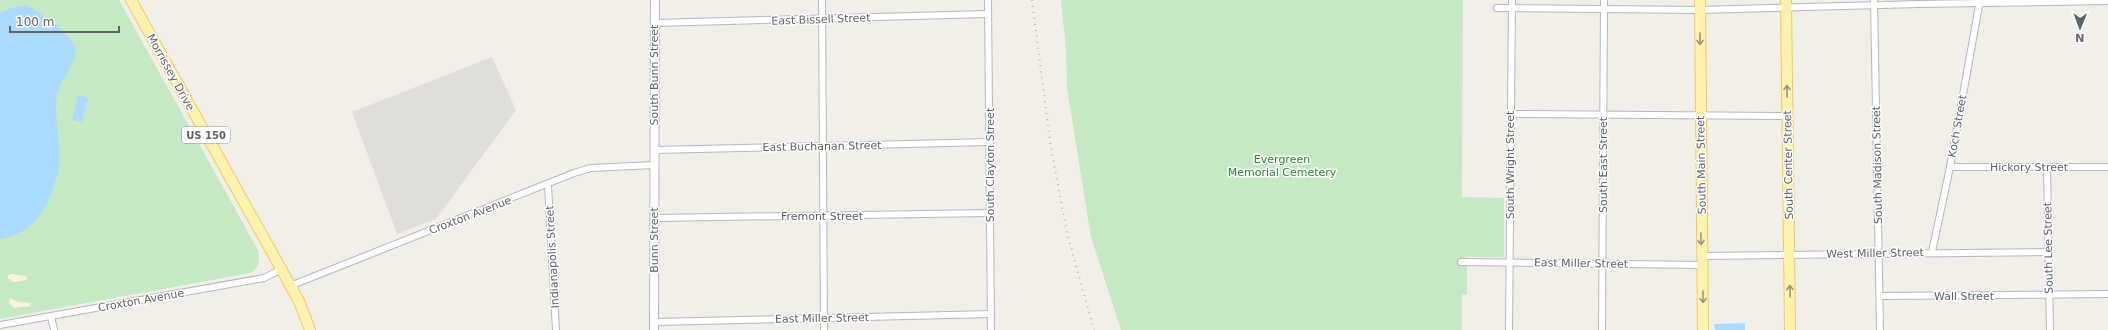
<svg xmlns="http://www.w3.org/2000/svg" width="2108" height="330" font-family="'DejaVu Sans',sans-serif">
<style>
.industrial{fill:#e0deda}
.green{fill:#c5e8c5}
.sand{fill:#fbf3d9}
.water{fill:#aadaff}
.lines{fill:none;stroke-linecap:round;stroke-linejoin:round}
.minor-casing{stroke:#b5b8bc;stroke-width:8}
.tertiary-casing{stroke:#b5b8bc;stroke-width:10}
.primary-casing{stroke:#f2c960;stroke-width:12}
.minor{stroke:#fff;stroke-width:6}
.tertiary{stroke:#fff;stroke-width:8}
.primary{stroke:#fff2af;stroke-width:10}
.rail{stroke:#b6b7b8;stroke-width:2;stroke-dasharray:1 5;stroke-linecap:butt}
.oneway{stroke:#979581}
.labels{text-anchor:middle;stroke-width:3;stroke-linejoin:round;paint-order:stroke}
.shield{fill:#fff;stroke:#8f9295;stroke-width:1}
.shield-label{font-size:10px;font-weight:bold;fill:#5f6368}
.street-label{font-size:11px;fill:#5f6368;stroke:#fff}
.park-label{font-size:11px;fill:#348238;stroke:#fff}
</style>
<rect width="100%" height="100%" fill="#f1efe8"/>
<path class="industrial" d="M 492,57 L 516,110 L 436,219 L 397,234 L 352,112 Z"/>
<g class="green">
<path d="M 0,0 L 119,0 L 258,250 C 260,261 260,267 250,273 L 0,319 Z"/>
<path d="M 1061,0 L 1463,0 L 1462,197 L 1504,198 L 1504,257 L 1467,257 L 1467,294 L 1462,295 L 1462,330 L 1121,330 L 1091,237 L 1067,88 L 1066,50 Z"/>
</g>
<g class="sand">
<path d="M 11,274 L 26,276 L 27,280 L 13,282 L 8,278 L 8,275 Z"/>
<path d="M 10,298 L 18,302 L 30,303 L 31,306 L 14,308 L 9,303 Z"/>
</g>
<g class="water">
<path d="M 26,5 C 39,12 73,35 75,49 C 77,64 60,79 57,94 C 54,111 60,144 59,164 C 59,170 57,176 55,181 C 47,212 32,233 0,239 L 0,13 L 11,8 Z"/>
<path d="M 78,95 L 88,98 L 82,122 L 72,120 Z"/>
<path d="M 1745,323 L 1745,330 L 1715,330 L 1714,324 Z"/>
</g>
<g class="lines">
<g class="minor-casing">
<g id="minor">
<path d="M 822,0 L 824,330"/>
<path d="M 988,0 L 991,330"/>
<path d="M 1874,0 L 1880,330"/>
<path d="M 1497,8 L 1700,10 L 1919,4 L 2108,1"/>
<path d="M 655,23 L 988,14"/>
<path d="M 1510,114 L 1787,116"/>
<path d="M 654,150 L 990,142"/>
<path d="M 1950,167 L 2108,167"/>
<path d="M 2047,167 L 2050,330"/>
<path d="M 548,185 L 556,330"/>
<path d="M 655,218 L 990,213"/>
<path d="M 1932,252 L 1950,167 L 1980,0"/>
<path d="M 1702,256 L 2048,252"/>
<path d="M 1461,262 L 1702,265"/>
<path d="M 290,286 L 574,173 L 591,168 L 654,165"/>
<path d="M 1880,296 L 2108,294"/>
<path d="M 51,316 L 54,330"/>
<path d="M 654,322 L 991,314"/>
<path d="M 0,325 L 264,278 L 280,270"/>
<path d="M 1509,330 L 1512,0"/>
<path d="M 1602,330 L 1604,0"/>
</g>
</g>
<g class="tertiary-casing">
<path id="tertiary" d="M 654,330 L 655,0"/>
</g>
<g class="primary-casing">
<g id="primary">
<path d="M 131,0 L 299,301 L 310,330"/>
<path d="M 1700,0 L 1703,330"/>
<path d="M 1786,0 L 1790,330"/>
</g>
</g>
<use href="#minor" class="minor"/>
<use href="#tertiary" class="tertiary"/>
<use href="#primary" class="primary"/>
<path class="rail" d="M 1032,0 L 1050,142 L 1067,233 L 1094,330"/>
</g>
<defs><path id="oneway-shaft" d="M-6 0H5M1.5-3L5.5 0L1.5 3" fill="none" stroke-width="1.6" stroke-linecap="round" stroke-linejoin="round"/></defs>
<g class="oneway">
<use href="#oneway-shaft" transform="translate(1700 39) rotate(90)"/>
<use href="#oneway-shaft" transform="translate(1787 91) rotate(-91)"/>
<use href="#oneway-shaft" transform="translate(1701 239) rotate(89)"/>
<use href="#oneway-shaft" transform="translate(1790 291) rotate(-91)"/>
<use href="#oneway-shaft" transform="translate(1703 297) rotate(89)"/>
</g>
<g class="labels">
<rect class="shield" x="182" y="127" width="48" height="16" rx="3"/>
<g class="shield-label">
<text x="206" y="139">US 150</text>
</g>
<g class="street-label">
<text transform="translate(821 19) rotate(-2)" y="4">East Bissell Street</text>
<text transform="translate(171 72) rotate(61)" y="4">Morrissey Drive</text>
<text transform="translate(654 75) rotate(-90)" y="4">South Bunn Street</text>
<text transform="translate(1957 126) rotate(-80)" y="4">Koch Street</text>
<text transform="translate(822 146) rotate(-1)" y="4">East Buchanan Street</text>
<text transform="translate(990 165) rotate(-90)" y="4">South Clayton Street</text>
<text transform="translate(1510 165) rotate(-90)" y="4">South Wright Street</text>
<text transform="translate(1603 165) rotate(-90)" y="4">South East Street</text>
<text transform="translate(1701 165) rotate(-91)" y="4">South Main Street</text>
<text transform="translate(1788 165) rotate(-91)" y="4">South Center Street</text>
<text transform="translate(1877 165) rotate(-91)" y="4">South Madison Street</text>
<text x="2029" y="171">Hickory Street</text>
<text transform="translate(470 215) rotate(-21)" y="4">Croxton Avenue</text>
<text x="822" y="220">Fremont Street</text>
<text transform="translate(654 240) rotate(-90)" y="4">Bunn Street</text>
<text transform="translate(2048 248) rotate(-91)" y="4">South Lee Street</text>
<text transform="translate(1875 253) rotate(-1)" y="4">West Miller Street</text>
<text transform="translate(552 257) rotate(-93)" y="4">Indianapolis Street</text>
<text transform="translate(1581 263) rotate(1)" y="4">East Miller Street</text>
<text x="1964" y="300">Wall Street</text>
<text transform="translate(141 300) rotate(-10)" y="4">Croxton Avenue</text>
<text transform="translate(822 318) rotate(-1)" y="4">East Miller Street</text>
</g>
<g class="park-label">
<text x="1282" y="163">Evergreen<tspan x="1282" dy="13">Memorial Cemetery</tspan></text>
</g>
</g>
<g transform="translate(2080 28) rotate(181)" stroke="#ffffff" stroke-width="3" paint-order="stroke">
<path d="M0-3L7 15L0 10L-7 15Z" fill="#5f6368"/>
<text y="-6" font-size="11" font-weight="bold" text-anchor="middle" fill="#5f6368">N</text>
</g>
<path d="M10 26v6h109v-6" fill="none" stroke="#5f6368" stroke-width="2"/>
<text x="16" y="26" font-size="12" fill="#5f6368" stroke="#ffffff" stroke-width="3" paint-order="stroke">100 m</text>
</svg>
